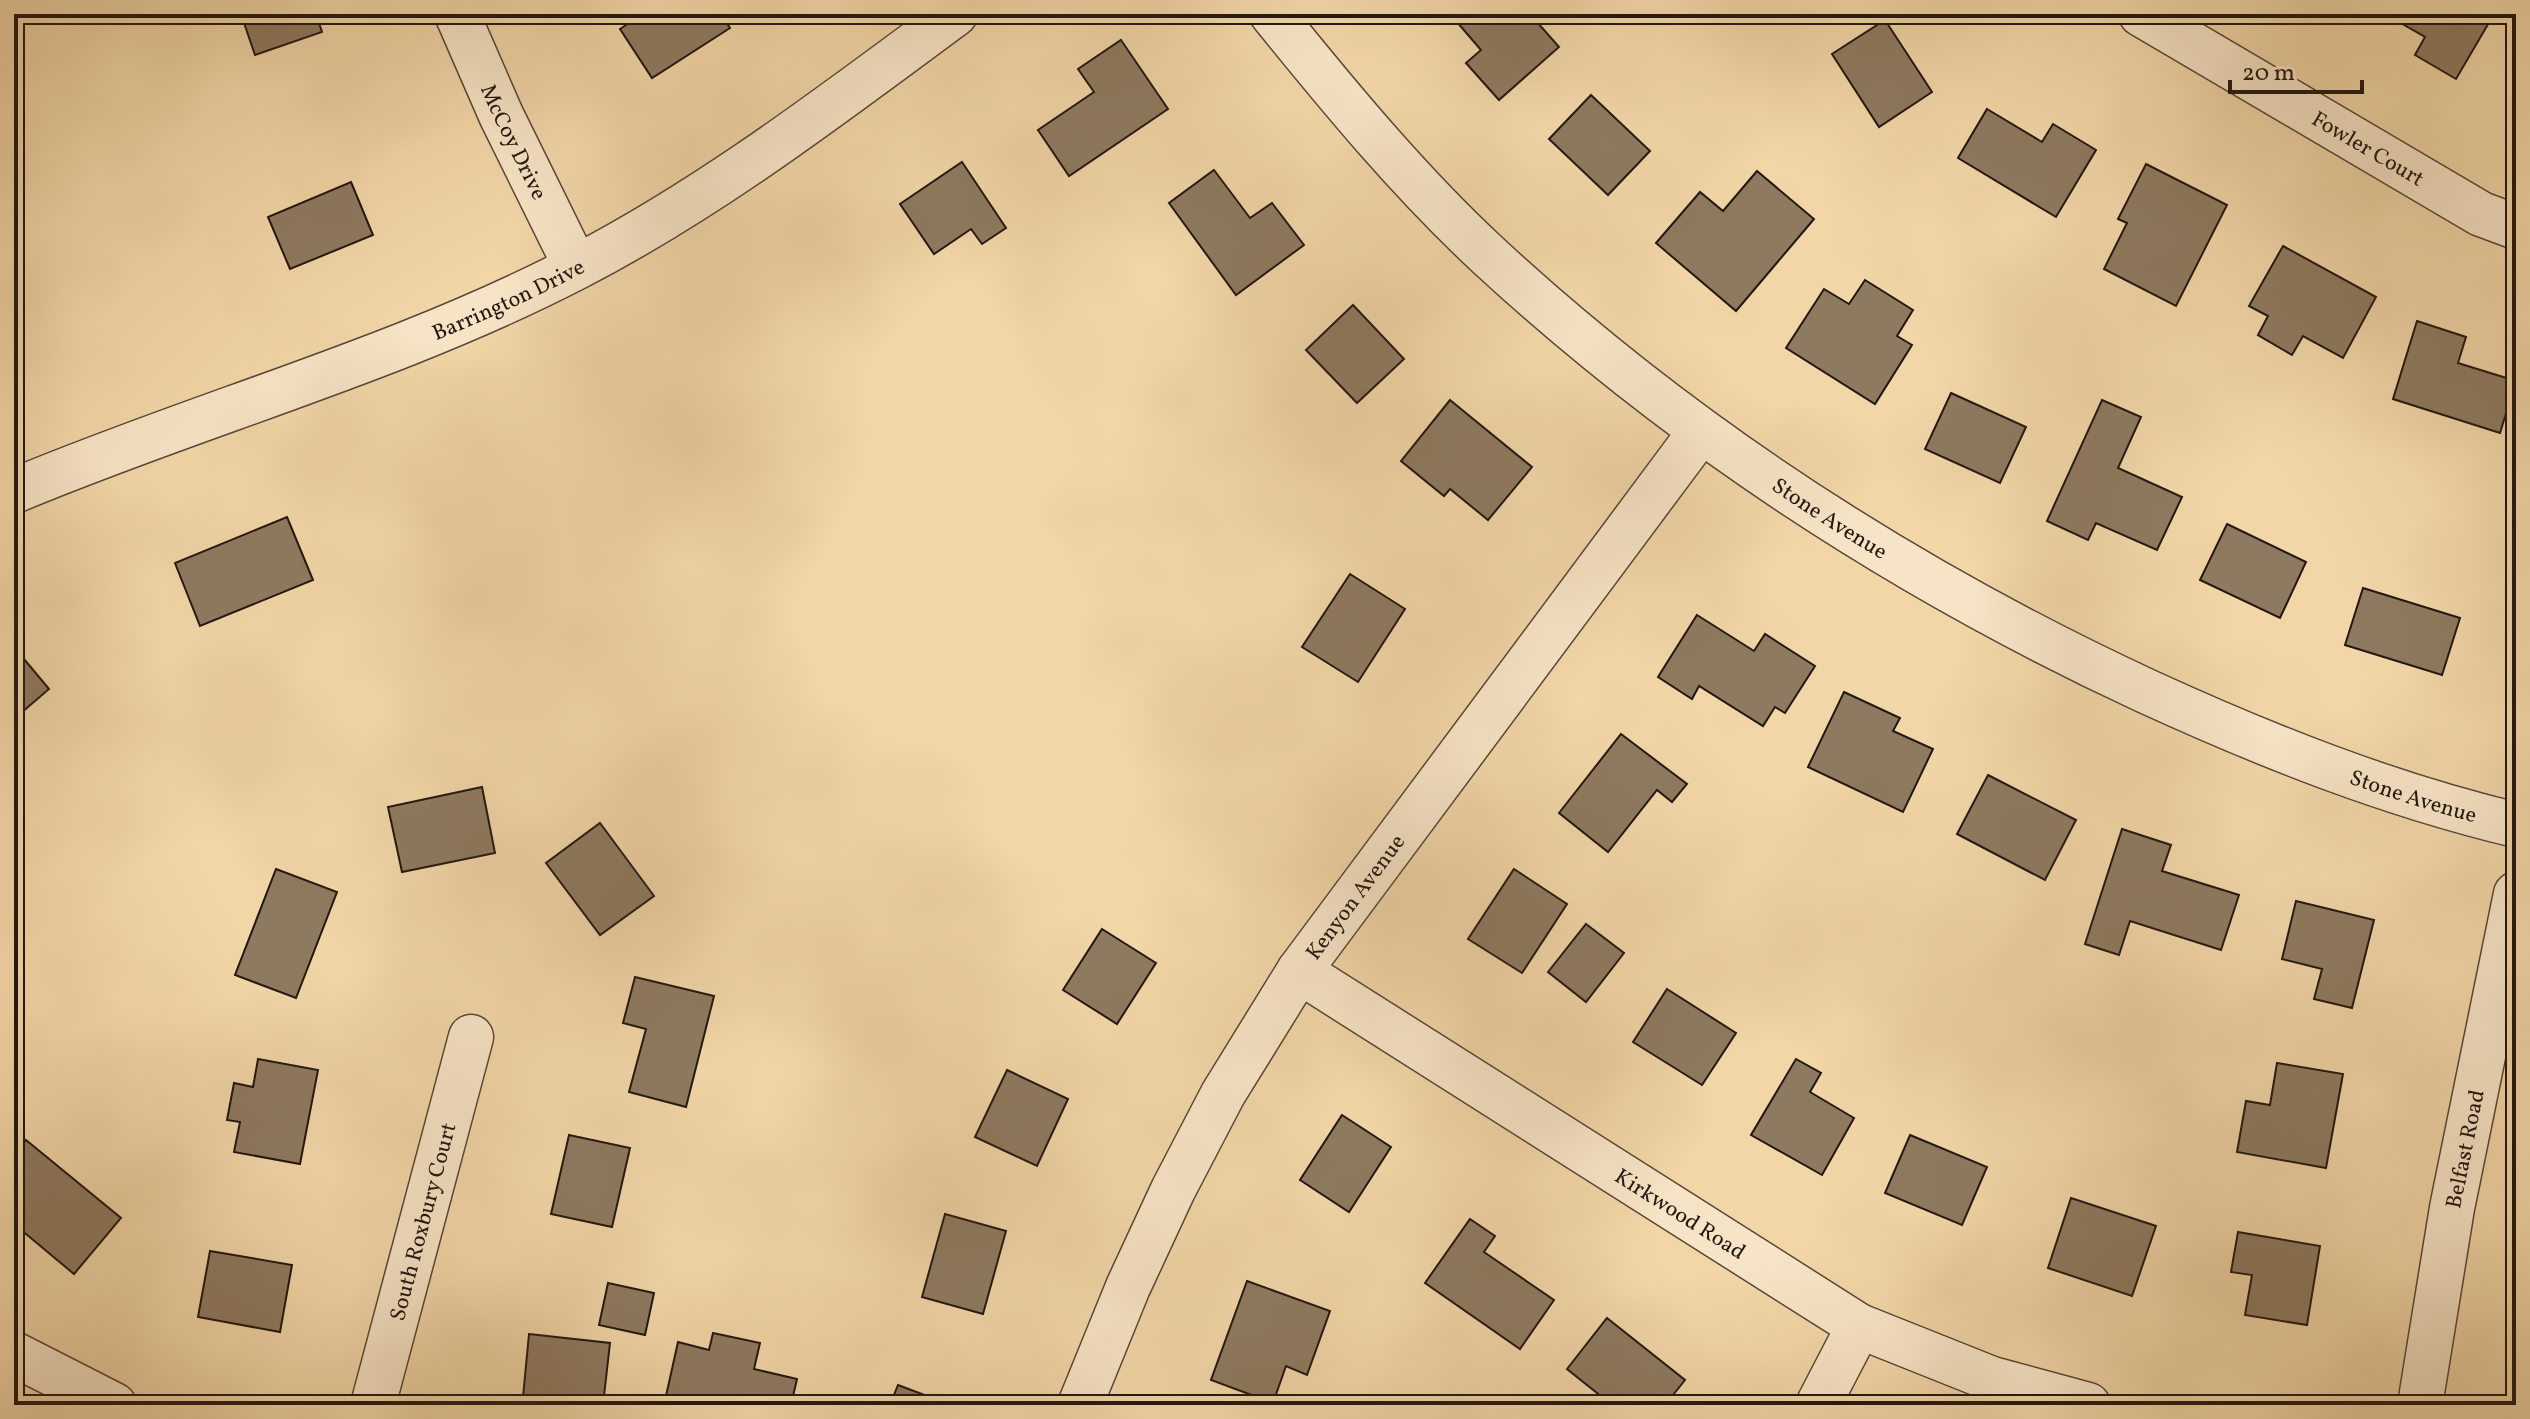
<svg xmlns="http://www.w3.org/2000/svg" width="2530" height="1419" font-family="Vollkorn,serif">
<style>
.building{fill:#8e7a60;stroke:#221711;stroke-width:2}
.lines{fill:none;stroke-linecap:round;stroke-linejoin:round}
.minor-casing{stroke:#564737;stroke-width:47}
.minor{stroke:#f7e4c6;stroke-width:44}
.labels{text-anchor:middle;stroke-width:7;stroke-linejoin:round;paint-order:stroke}
.street-label{font-size:22px;fill:#221711;stroke:#f7e4c6}
</style>
<rect width="100%" height="100%" fill="#f2d6a8"/>
<filter id="stains"><feTurbulence type="fractalNoise" baseFrequency=".0025" numOctaves="4"/><feColorMatrix values="0 0 0 0 .2 0 0 0 0 .09 0 0 0 0 .02 0 0 0 .5 -.17"/></filter>
<radialGradient id="worn" r=".72"><stop offset=".6" stop-color="#630" stop-opacity="0"/><stop offset="1" stop-color="#630" stop-opacity=".3"/></radialGradient>
<g class="building">
<path d="M 241,14 L 316,14 L 322,32 L 255,55 Z"/>
<path d="M 643,14 L 721,14 L 730,28 L 652,78 L 620,29 Z"/>
<path d="M 1450,14 L 1530,14 L 1559,47 L 1499,100 L 1466,63 L 1481,50 Z"/>
<path d="M 2385,14 L 2494,14 L 2456,79 L 2415,55 L 2425,37 Z"/>
<path d="M 1885,20 L 1932,92 L 1879,127 L 1832,54 Z"/>
<path d="M 1121,40 L 1168,109 L 1069,176 L 1038,130 L 1094,92 L 1078,69 Z"/>
<path d="M 1591,95 L 1650,151 L 1608,195 L 1549,139 Z"/>
<path d="M 1987,109 L 2042,142 L 2053,124 L 2096,150 L 2056,217 L 1958,158 Z"/>
<path d="M 962,162 L 1006,228 L 982,244 L 971,229 L 934,254 L 900,204 Z"/>
<path d="M 2146,164 L 2227,205 L 2176,306 L 2104,269 L 2127,223 L 2118,219 Z"/>
<path d="M 1214,170 L 1250,218 L 1272,203 L 1304,245 L 1236,295 L 1169,203 Z"/>
<path d="M 1757,171 L 1814,219 L 1736,311 L 1656,243 L 1700,192 L 1723,211 Z"/>
<path d="M 351,182 L 373,235 L 290,269 L 268,217 Z"/>
<path d="M 2283,246 L 2376,297 L 2343,358 L 2303,336 L 2292,355 L 2258,335 L 2268,316 L 2249,306 Z"/>
<path d="M 1865,280 L 1913,310 L 1897,336 L 1912,345 L 1875,404 L 1786,348 L 1824,289 L 1849,304 Z"/>
<path d="M 1353,305 L 1404,359 L 1357,403 L 1306,350 Z"/>
<path d="M 2417,321 L 2466,337 L 2458,363 L 2516,381 L 2500,433 L 2393,399 Z"/>
<path d="M 1951,393 L 2026,427 L 2000,483 L 1925,449 Z"/>
<path d="M 1450,400 L 1532,467 L 1488,520 L 1450,489 L 1444,496 L 1401,461 Z"/>
<path d="M 2102,400 L 2141,417 L 2118,468 L 2182,497 L 2157,550 L 2096,523 L 2088,540 L 2047,521 Z"/>
<path d="M 287,517 L 313,580 L 200,626 L 175,563 Z"/>
<path d="M 2227,524 L 2306,562 L 2280,618 L 2200,580 Z"/>
<path d="M 1350,574 L 1405,609 L 1358,682 L 1302,647 Z"/>
<path d="M 2363,588 L 2460,618 L 2442,675 L 2345,645 Z"/>
<path d="M 1697,615 L 1754,651 L 1765,634 L 1815,666 L 1785,713 L 1775,707 L 1763,726 L 1699,686 L 1692,699 L 1658,677 Z"/>
<path d="M 14,647 L 49,689 L 14,719 Z"/>
<path d="M 2516,663 L 2516,702 L 2508,700 Z"/>
<path d="M 1844,692 L 1900,718 L 1893,731 L 1933,749 L 1903,812 L 1808,767 Z"/>
<path d="M 1621,734 L 1687,784 L 1672,802 L 1657,790 L 1608,852 L 1559,813 Z"/>
<path d="M 1988,775 L 2076,820 L 2045,880 L 1957,834 Z"/>
<path d="M 482,787 L 495,853 L 402,872 L 388,807 Z"/>
<path d="M 600,823 L 654,896 L 600,935 L 546,863 Z"/>
<path d="M 2122,829 L 2171,845 L 2162,871 L 2239,895 L 2221,950 L 2130,921 L 2119,955 L 2085,944 Z"/>
<path d="M 276,869 L 337,892 L 296,998 L 235,975 Z"/>
<path d="M 1514,869 L 1567,904 L 1522,973 L 1468,939 Z"/>
<path d="M 2296,901 L 2374,920 L 2352,1008 L 2314,999 L 2322,969 L 2282,959 Z"/>
<path d="M 1586,924 L 1624,953 L 1586,1002 L 1548,972 Z"/>
<path d="M 1102,929 L 1156,963 L 1117,1024 L 1063,990 Z"/>
<path d="M 635,977 L 714,996 L 686,1107 L 629,1092 L 646,1029 L 623,1023 Z"/>
<path d="M 1667,989 L 1736,1033 L 1702,1085 L 1633,1042 Z"/>
<path d="M 258,1059 L 318,1070 L 300,1164 L 234,1152 L 240,1122 L 227,1120 L 234,1083 L 253,1087 Z"/>
<path d="M 1796,1059 L 1821,1073 L 1810,1092 L 1854,1118 L 1822,1175 L 1751,1135 Z"/>
<path d="M 2277,1063 L 2343,1074 L 2326,1168 L 2237,1152 L 2246,1101 L 2270,1105 Z"/>
<path d="M 1007,1070 L 1068,1099 L 1037,1166 L 975,1137 Z"/>
<path d="M 1342,1115 L 1391,1147 L 1349,1212 L 1300,1180 Z"/>
<path d="M 569,1135 L 630,1148 L 612,1227 L 551,1214 Z"/>
<path d="M 1910,1135 L 1987,1167 L 1962,1225 L 1885,1193 Z"/>
<path d="M 26,1140 L 121,1218 L 74,1274 L 14,1224 L 14,1154 Z"/>
<path d="M 2071,1198 L 2156,1226 L 2132,1296 L 2048,1268 Z"/>
<path d="M 945,1214 L 1006,1231 L 983,1314 L 922,1297 Z"/>
<path d="M 1470,1219 L 1495,1236 L 1484,1252 L 1554,1300 L 1520,1349 L 1425,1283 Z"/>
<path d="M 2238,1232 L 2320,1246 L 2307,1325 L 2245,1315 L 2252,1275 L 2231,1272 Z"/>
<path d="M 210,1251 L 292,1265 L 280,1332 L 198,1317 Z"/>
<path d="M 1247,1281 L 1330,1311 L 1307,1375 L 1286,1366 L 1273,1403 L 1211,1380 Z"/>
<path d="M 608,1283 L 654,1293 L 645,1335 L 599,1325 Z"/>
<path d="M 1607,1318 L 1685,1380 L 1665,1405 L 1612,1405 L 1567,1369 Z"/>
<path d="M 713,1333 L 760,1343 L 754,1369 L 797,1379 L 791,1405 L 664,1405 L 678,1342 L 709,1350 Z"/>
<path d="M 529,1334 L 610,1343 L 603,1405 L 523,1397 Z"/>
<path d="M 898,1385 L 951,1405 L 890,1405 Z"/>
</g>
<g class="lines">
<g class="minor-casing">
<g id="minor">
<path id="s1" d="M 457,14 L 501,115 L 576,267"/>
<path id="s2" d="M 1272,14 C 1340,98 1410,183 1490,257 C 1684,436 1907,580 2146,691 C 2266,746 2387,794 2516,825"/>
<path id="s3" d="M 2141,14 L 2481,214 L 2516,227"/>
<path id="s4" d="M 14,491 C 200,413 398,360 577,267 C 712,197 833,104 955,14"/>
<path id="s5" d="M 1299,971 L 1859,1326 L 1992,1379 L 2088,1405"/>
<path d="M 14,1354 L 114,1405"/>
<path id="s6" d="M 373,1405 L 471,1037"/>
<path id="s7" d="M 1080,1405 L 1128,1287 L 1173,1190 L 1223,1094 L 1299,971 L 1701,431"/>
<path d="M 1818,1405 L 1859,1326"/>
<path id="s8" d="M 2420,1405 L 2452,1208 L 2516,894"/>
</g>
</g>
<use href="#minor" class="minor"/>
</g>
<g class="labels">
<g class="street-label">
<text dy="8" stroke="none"><textPath href="#s1" startOffset="140">McCoy Drive</textPath></text>
<text dy="8" stroke="none"><textPath href="#s3" startOffset="264">Fowler Court</textPath></text>
<text dy="8" stroke="none"><textPath href="#s4" startOffset="530">Barrington Drive</textPath></text>
<text dy="8" stroke="none"><textPath href="#s2" startOffset="756">Stone Avenue</textPath></text>
<text dy="8" stroke="none"><textPath href="#s2" startOffset="1404">Stone Avenue</textPath></text>
<text dy="8" stroke="none"><textPath href="#s7" startOffset="580">Kenyon Avenue</textPath></text>
<text dy="8" stroke="none"><textPath href="#s8" startOffset="260">Belfast Road</textPath></text>
<text dy="8" stroke="none"><textPath href="#s5" startOffset="452">Kirkwood Road</textPath></text>
<text dy="8" stroke="none"><textPath href="#s6" startOffset="190">South Roxbury Court</textPath></text>
</g>
</g>
<rect width="2530" height="1419" fill="none" stroke="#f2d6a8" stroke-width="48"/>
<rect x="16" y="16" width="2498" height="1387" fill="none" stroke="#221711" stroke-width="4"/>
<rect x="24" y="24" width="2482" height="1371" fill="none" stroke="#221711" stroke-width="2"/>
<path d="M2230 80v12h132v-12" fill="none" stroke="#221711" stroke-width="4"/>
<text x="2242" y="80" font-size="24" fill="#221711" stroke="#f7e4c6" stroke-width="6" paint-order="stroke">20 m</text>
<rect width="100%" height="100%" filter="url(#stains)"/>
<rect width="100%" height="100%" fill="url(#worn)"/>
</svg>
